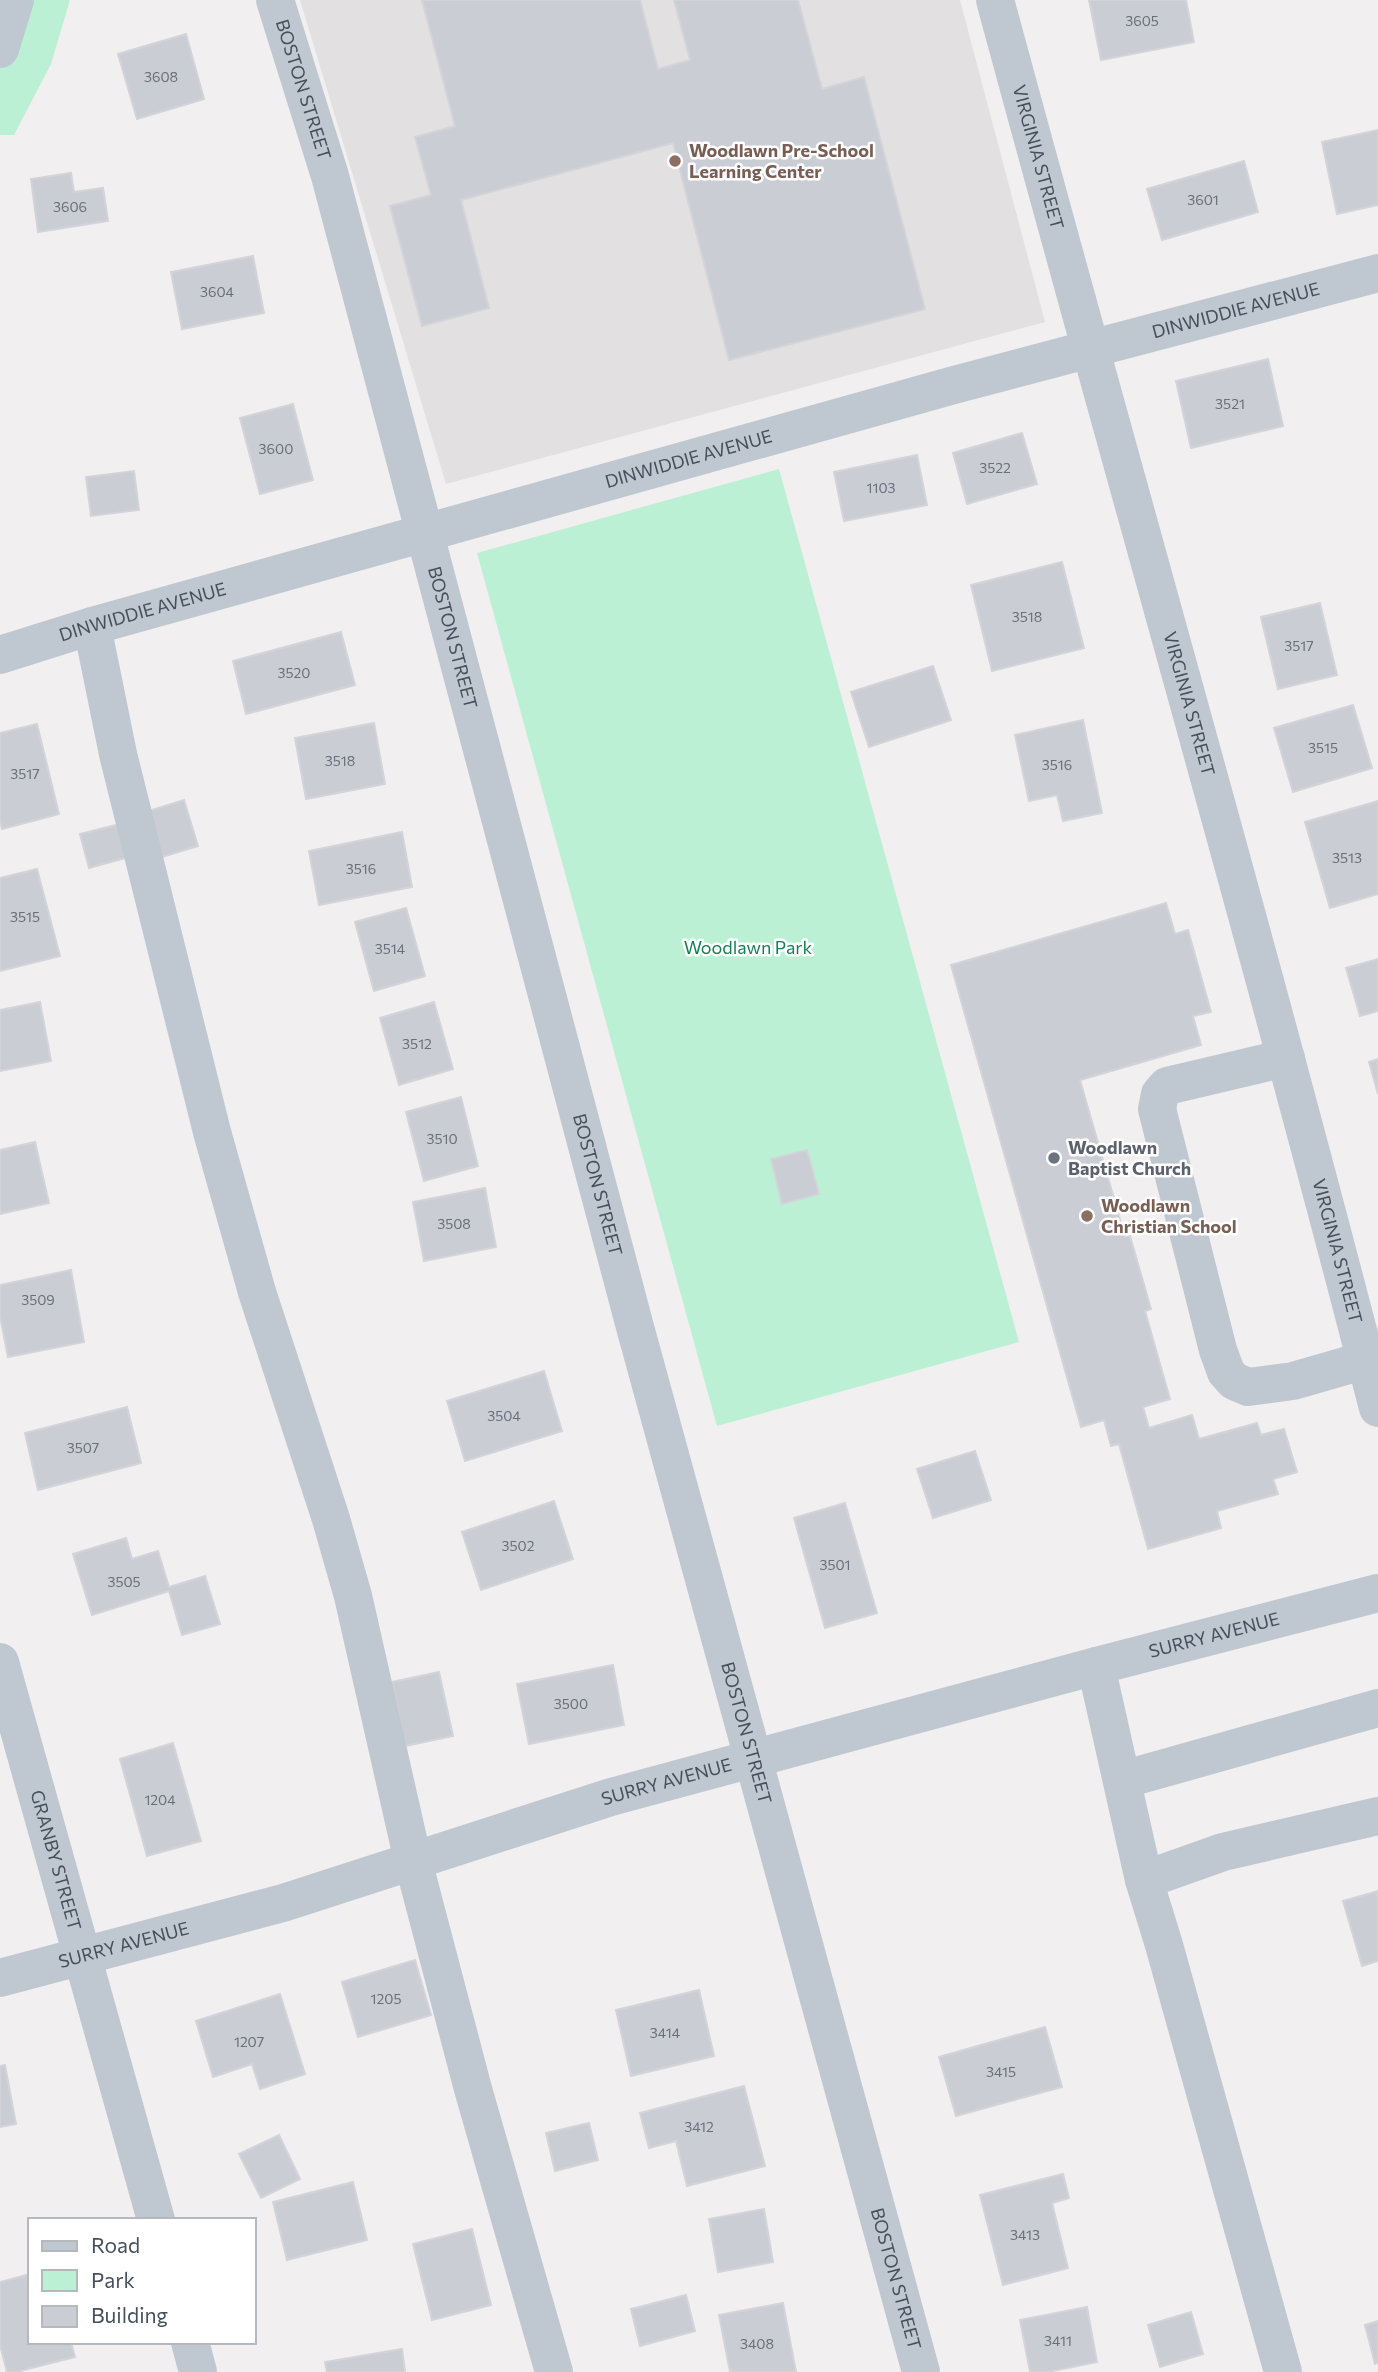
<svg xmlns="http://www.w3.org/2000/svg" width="1378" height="2372" font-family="Commissioner,sans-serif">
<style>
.education{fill:#e2e0e1}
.green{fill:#bcf0d5}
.building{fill:#cbcdd4;stroke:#d3d4da;stroke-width:2}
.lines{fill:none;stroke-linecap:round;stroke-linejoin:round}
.minor{stroke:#bfc8d1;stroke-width:38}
.education-dot{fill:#8d6e63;stroke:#fff;stroke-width:2.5}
.worship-dot{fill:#6b7280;stroke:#fff;stroke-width:2.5}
.labels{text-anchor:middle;stroke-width:5;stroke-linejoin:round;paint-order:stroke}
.number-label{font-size:14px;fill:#676f7b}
.street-label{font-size:18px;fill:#46505d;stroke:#fff}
.education-label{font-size:18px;font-weight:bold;fill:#785e54;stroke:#fff;text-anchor:start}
.park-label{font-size:18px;fill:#158054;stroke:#fff}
.worship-label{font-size:18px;font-weight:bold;fill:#5b616d;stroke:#fff;text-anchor:start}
</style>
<rect width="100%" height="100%" fill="#f1efef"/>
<path class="education" d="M 300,0 L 960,0 L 1045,322 L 446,484 Z"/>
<g class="green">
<path d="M 0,0 L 70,0 L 51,64 L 14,135 L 0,135 Z"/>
<path d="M 779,469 L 1019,1342 L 717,1426 L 477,553 Z"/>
</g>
<g class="building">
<path d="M 422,0 L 640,0 L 658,69 L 690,60 L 674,0 L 798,0 L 822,89 L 864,77 L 925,309 L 729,360 L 673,143 L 461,200 L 489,308 L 422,326 L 390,206 L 431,195 L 415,137 L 455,126 Z"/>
<path d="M 1089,0 L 1186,0 L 1194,42 L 1101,60 Z"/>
<path d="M 186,34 L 204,99 L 137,119 L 118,54 Z"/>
<path d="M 1378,130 L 1378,205 L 1337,214 L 1322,142 Z"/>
<path d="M 1244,161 L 1258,212 L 1162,240 L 1147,189 Z"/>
<path d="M 71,173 L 74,192 L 103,188 L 108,221 L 38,232 L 31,179 Z"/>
<path d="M 253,256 L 264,313 L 182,329 L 171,272 Z"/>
<path d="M 1268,359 L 1283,426 L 1191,448 L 1176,381 Z"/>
<path d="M 293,404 L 313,480 L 260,494 L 240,418 Z"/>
<path d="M 1022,433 L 1037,484 L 967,504 L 953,453 Z"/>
<path d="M 917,455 L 927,505 L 844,521 L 834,472 Z"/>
<path d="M 134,471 L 139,510 L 91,516 L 86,477 Z"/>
<path d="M 1062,562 L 1084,648 L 992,671 L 971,585 Z"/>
<path d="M 1320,603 L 1337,675 L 1278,689 L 1261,617 Z"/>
<path d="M 341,632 L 355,685 L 246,714 L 233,661 Z"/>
<path d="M 933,666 L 951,720 L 869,747 L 851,692 Z"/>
<path d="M 1353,705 L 1372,768 L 1293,792 L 1274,728 Z"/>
<path d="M 1083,720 L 1102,813 L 1063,821 L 1057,795 L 1029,801 L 1015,735 Z"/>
<path d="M 374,723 L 385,784 L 306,799 L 295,738 Z"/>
<path d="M 37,724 L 59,814 L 2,829 L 0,820 L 0,733 Z"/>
<path d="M 184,800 L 198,846 L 162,857 L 149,811 Z"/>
<path d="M 1378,801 L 1378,894 L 1330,908 L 1305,822 Z"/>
<path d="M 120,824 L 129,857 L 89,868 L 80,834 Z"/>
<path d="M 402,832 L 412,887 L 319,905 L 309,851 Z"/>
<path d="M 37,869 L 60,956 L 0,971 L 0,878 Z"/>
<path d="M 1166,903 L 1175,934 L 1188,930 L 1211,1012 L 1193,1016 L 1201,1045 L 1080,1080 L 1125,1237 L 1130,1236 L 1151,1309 L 1145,1311 L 1170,1399 L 1143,1407 L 1149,1428 L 1192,1415 L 1199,1439 L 1257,1423 L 1261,1435 L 1284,1429 L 1297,1472 L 1273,1479 L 1278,1494 L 1217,1511 L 1221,1528 L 1148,1549 L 1119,1444 L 1111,1446 L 1104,1420 L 1081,1427 L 951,965 Z"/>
<path d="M 406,908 L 425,976 L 374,991 L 355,922 Z"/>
<path d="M 1378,959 L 1378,1011 L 1360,1016 L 1346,968 Z"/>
<path d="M 40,1002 L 51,1061 L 0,1071 L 0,1010 Z"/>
<path d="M 434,1002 L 453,1069 L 399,1085 L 380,1018 Z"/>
<path d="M 1378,1059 L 1378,1094 L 1369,1062 Z"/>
<path d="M 461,1097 L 478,1166 L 424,1181 L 406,1112 Z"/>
<path d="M 35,1142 L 49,1203 L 0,1214 L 0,1150 Z"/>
<path d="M 807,1150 L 819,1194 L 782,1204 L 771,1159 Z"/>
<path d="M 485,1188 L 496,1247 L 424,1261 L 413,1202 Z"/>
<path d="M 71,1270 L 84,1342 L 8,1357 L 0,1316 L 0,1285 Z"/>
<path d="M 544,1371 L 562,1431 L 465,1461 L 447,1401 Z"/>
<path d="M 127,1407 L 141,1463 L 38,1490 L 25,1433 Z"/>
<path d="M 975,1451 L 991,1500 L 933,1518 L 917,1469 Z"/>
<path d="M 554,1501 L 573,1559 L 481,1590 L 462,1532 Z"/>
<path d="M 845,1503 L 877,1613 L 825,1628 L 794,1518 Z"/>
<path d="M 126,1538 L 132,1559 L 158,1551 L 169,1587 L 205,1576 L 220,1624 L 182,1635 L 169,1591 L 92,1615 L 73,1554 Z"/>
<path d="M 613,1665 L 624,1725 L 529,1744 L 517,1684 Z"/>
<path d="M 439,1672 L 453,1736 L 405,1746 L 392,1682 Z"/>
<path d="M 173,1743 L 201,1841 L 147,1856 L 120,1759 Z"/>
<path d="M 1378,1891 L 1378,1961 L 1362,1966 L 1343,1901 Z"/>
<path d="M 415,1960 L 431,2015 L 358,2037 L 342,1982 Z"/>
<path d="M 699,1990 L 714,2056 L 631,2076 L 616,2010 Z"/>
<path d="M 280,1994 L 305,2074 L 260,2089 L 252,2064 L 213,2077 L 196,2021 Z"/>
<path d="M 1045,2027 L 1062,2087 L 956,2116 L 939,2057 Z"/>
<path d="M 5,2065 L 16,2124 L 0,2127 L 0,2066 Z"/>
<path d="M 744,2086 L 765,2166 L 687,2186 L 676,2141 L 649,2148 L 640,2113 Z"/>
<path d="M 589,2123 L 598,2160 L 555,2171 L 546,2133 Z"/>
<path d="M 279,2135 L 300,2179 L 261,2198 L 239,2154 Z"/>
<path d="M 1063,2174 L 1069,2198 L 1052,2203 L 1068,2268 L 1003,2285 L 980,2195 Z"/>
<path d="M 353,2182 L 367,2240 L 287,2260 L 273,2202 Z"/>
<path d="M 764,2209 L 773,2262 L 718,2272 L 709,2219 Z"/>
<path d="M 472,2229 L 491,2305 L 432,2320 L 413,2244 Z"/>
<path d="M 30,2274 L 30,2342 L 71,2342 L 75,2357 L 16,2372 L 7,2372 L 0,2345 L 0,2282 Z"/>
<path d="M 686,2295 L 695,2331 L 640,2346 L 631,2309 Z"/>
<path d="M 783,2303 L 796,2372 L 730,2372 L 719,2315 Z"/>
<path d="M 1087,2307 L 1097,2362 L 1048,2372 L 1030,2372 L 1020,2320 Z"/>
<path d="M 1191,2312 L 1203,2354 L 1160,2367 L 1148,2325 Z"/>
<path d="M 1378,2321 L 1378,2363 L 1375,2364 L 1365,2325 Z"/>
<path d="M 402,2349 L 405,2372 L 327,2372 L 325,2362 Z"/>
</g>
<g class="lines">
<g class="minor">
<path id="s1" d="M 275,0 L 330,176 L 635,1327 L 921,2372"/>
<path id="s2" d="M 995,0 C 1122,470 1257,937 1378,1408"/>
<path d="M 0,49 L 15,0"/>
<path d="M 92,626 L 118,754 L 212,1132 L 257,1292 L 331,1519 L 353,1596 L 413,1861 L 473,2089 L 554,2372"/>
<path id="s3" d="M 0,655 L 92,626 L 954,385 L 1378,273"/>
<path d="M 1286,1058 L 1167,1086 L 1160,1094 L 1157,1109 L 1218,1350 L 1226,1372 L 1234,1381 L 1248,1387 L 1293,1381 L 1366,1360"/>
<path id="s4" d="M 0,1662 L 156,2220"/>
<path d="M 1096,1666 L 1144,1880 L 1164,1945 L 1283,2372"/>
<path d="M 1122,1780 L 1378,1708"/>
<path d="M 1144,1880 L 1223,1852 L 1378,1816"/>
<path id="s5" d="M 0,1978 L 283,1903 L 611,1797 L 1096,1666 L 1378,1593"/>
<path d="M 190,2342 L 198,2372"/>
</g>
</g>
<g class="education-dot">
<circle cx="675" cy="161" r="7"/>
<circle cx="1087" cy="1216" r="7"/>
</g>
<circle class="worship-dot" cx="1054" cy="1158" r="7"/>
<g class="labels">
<g class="number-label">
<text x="1142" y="26">3605</text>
<text x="161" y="82">3608</text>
<text x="1203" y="205">3601</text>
<text x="70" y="212">3606</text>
<text x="217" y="297">3604</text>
<text x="1230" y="409">3521</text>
<text x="276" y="454">3600</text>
<text x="995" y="473">3522</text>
<text x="881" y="493">1103</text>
<text x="1027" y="622">3518</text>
<text x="1299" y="651">3517</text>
<text x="294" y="678">3520</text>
<text x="1323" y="753">3515</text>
<text x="340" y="766">3518</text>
<text x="1057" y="770">3516</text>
<text x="25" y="779">3517</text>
<text x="1347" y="863">3513</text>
<text x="361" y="874">3516</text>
<text x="25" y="922">3515</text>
<text x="390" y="954">3514</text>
<text x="417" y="1049">3512</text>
<text x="442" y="1144">3510</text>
<text x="454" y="1229">3508</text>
<text x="38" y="1305">3509</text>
<text x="504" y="1421">3504</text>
<text x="83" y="1453">3507</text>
<text x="518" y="1551">3502</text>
<text x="835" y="1570">3501</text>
<text x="124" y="1587">3505</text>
<text x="571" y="1709">3500</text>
<text x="160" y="1805">1204</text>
<text x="386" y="2004">1205</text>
<text x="665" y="2038">3414</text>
<text x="249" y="2047">1207</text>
<text x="1001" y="2077">3415</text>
<text x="699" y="2132">3412</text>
<text x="1025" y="2240">3413</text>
<text x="1058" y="2346">3411</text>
<text x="757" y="2349">3408</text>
</g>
<g class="street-label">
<text dy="6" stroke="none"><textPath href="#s1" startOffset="94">BOSTON STREET</textPath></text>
<text dy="6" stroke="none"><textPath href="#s2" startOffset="163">VIRGINIA STREET</textPath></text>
<text dy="6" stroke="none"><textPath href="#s3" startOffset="1283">DINWIDDIE AVENUE</textPath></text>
<text dy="6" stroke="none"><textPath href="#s3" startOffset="716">DINWIDDIE AVENUE</textPath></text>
<text dy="6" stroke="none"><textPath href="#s3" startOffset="149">DINWIDDIE AVENUE</textPath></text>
<text dy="6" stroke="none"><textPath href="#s1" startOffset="662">BOSTON STREET</textPath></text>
<text dy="6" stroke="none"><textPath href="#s2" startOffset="730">VIRGINIA STREET</textPath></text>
<text dy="6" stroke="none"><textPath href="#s1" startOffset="1228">BOSTON STREET</textPath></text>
<text dy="6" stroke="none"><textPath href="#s2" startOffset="1297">VIRGINIA STREET</textPath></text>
<text dy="6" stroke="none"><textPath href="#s5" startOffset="1262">SURRY AVENUE</textPath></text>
<text dy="6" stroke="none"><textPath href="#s1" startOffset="1796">BOSTON STREET</textPath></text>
<text dy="6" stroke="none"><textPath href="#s5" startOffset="695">SURRY AVENUE</textPath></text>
<text dy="6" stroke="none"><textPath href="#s4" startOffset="206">GRANBY STREET</textPath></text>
<text dy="6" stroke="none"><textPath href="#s5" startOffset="128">SURRY AVENUE</textPath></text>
<text dy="6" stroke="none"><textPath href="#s1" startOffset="2362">BOSTON STREET</textPath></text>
</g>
<g class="education-label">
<text x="689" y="157">Woodlawn Pre-School<tspan x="689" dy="21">Learning Center</tspan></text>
<text x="1101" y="1212">Woodlawn<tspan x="1101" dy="21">Christian School</tspan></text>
</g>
<g class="park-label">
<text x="748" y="954">Woodlawn Park</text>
</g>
<g class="worship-label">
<text x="1068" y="1154">Woodlawn<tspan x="1068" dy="21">Baptist Church</tspan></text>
</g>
</g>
<rect x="28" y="2218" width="228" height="126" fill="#ffffff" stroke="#b5b9be" stroke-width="2"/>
<rect x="42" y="2241" width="35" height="10" fill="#bfc8d1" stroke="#b5b9be" stroke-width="2"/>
<text x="91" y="2253" font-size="21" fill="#46505d">Road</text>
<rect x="42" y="2270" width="35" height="21" fill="#bcf0d5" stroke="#b5b9be" stroke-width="2"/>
<text x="91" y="2288" font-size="21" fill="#46505d">Park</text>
<rect x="42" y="2306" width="35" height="21" fill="#cbcdd4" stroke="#b5b9be" stroke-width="2"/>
<text x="91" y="2323" font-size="21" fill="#46505d">Building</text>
</svg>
